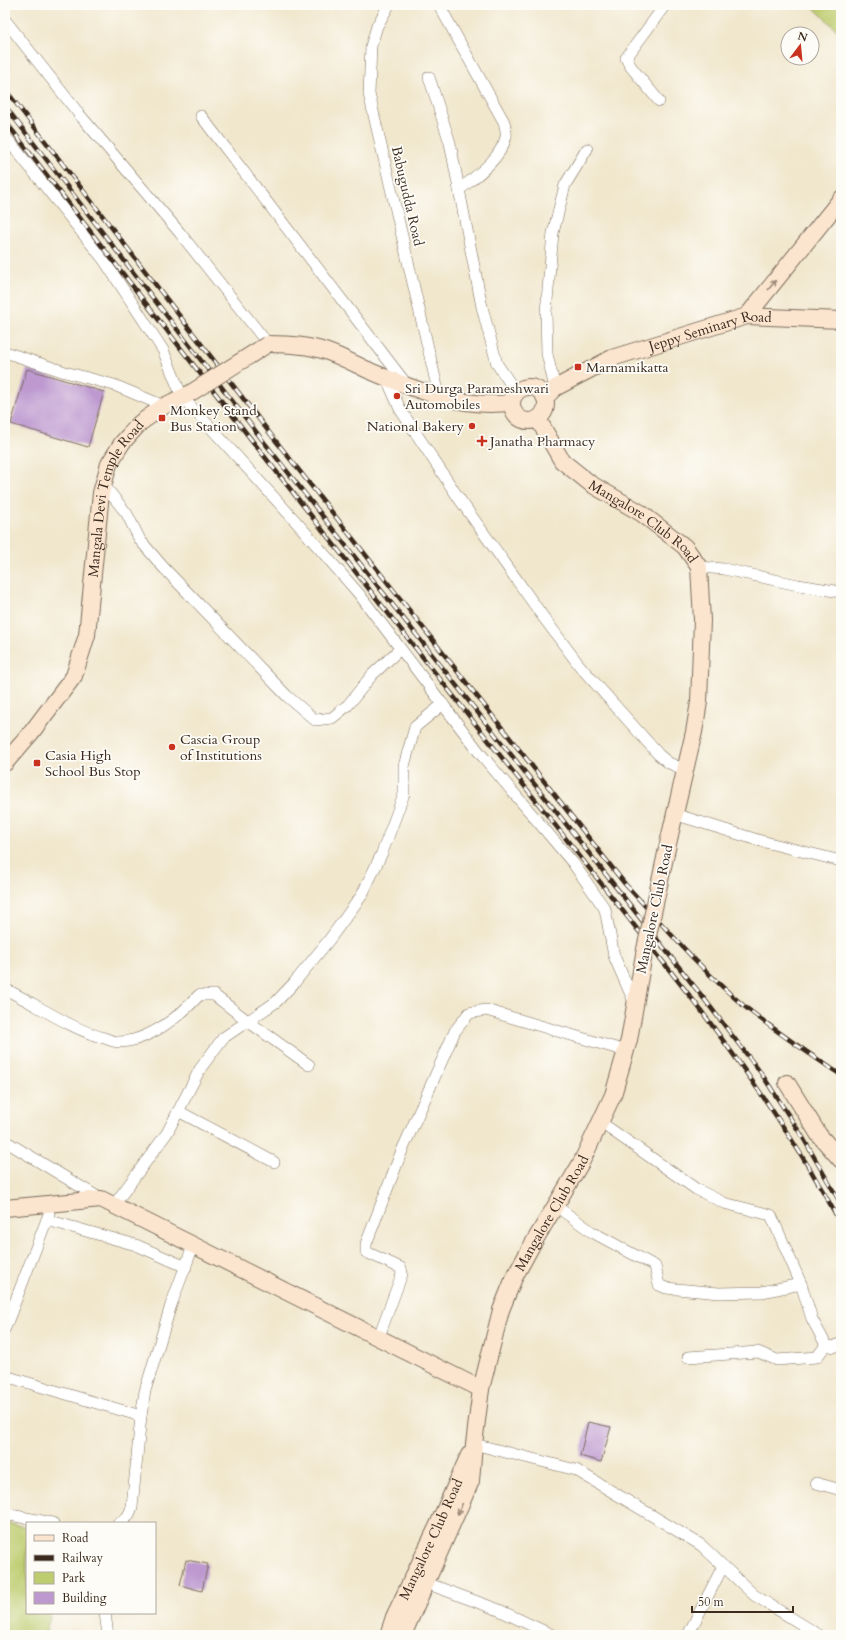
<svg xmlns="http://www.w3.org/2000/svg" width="846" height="1640" font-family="Cardo,serif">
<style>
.green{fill:#bdcc6e;stroke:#7c7b46}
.building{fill:#bd99d0}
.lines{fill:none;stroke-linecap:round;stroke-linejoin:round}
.street-casing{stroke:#7b6c5b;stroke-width:12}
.secondary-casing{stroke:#7b6c5b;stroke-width:18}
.street{stroke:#fff;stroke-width:11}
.secondary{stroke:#fbe5cf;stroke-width:16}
.rail-casing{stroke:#3b2a1e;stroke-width:4.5}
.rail{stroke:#fdfcf7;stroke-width:3;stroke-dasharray:9;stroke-linecap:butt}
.secondary-bridge-casing{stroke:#7b6c5b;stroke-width:18;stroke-linecap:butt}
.secondary-bridge{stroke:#fbe5cf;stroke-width:16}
.oneway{stroke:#9b8876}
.poi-dot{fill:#c8321e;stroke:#fdfcf7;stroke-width:1.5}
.labels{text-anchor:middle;stroke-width:3.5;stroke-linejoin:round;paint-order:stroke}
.street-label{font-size:14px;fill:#3b2a1e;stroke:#fdfcf7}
.poi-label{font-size:14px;fill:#3b2a1e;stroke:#fdfcf7;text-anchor:start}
</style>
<rect width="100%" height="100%" fill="#fdfcf7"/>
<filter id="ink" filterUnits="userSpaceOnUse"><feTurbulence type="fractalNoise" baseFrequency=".025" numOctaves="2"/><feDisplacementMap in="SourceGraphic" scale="8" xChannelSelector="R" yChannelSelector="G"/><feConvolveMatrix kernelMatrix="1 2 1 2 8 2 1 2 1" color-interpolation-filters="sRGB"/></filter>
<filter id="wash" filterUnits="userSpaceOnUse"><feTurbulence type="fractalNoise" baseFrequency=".012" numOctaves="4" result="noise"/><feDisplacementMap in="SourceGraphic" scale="16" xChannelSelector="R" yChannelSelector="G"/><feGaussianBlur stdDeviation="0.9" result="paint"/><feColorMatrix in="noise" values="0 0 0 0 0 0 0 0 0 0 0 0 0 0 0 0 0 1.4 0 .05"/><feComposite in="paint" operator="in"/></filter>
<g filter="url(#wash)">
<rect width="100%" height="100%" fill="#f1e7cd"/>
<g class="green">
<path d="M 811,5 L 841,5 L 841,34 Z"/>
<path d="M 5,1523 L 27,1527 L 27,1613 L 51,1613 L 45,1635 L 5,1635 Z"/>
</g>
<g id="blocks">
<g class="building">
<path d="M 27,369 L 104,392 L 88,447 L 11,424 Z"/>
<path d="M 588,1422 L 611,1427 L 601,1462 L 580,1456 Z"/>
<path d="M 186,1560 L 208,1564 L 202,1591 L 180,1585 Z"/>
</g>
</g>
</g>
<g filter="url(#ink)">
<use href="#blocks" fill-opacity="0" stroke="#7b6c5b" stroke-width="1"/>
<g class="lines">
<g class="street-casing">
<g id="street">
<path d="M 389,5 L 377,26 L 371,46 L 369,94 L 439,395"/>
<path d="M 439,5 L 504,122 C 505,126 507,133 506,137 C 500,160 476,176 459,190"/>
<path d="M 5,20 L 79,114 L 180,233 L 268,344"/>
<path d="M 429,77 L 450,143 L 482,307 L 497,364 L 516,392"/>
<path d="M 659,101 L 631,67 L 626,58 L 665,5"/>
<path d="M 201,116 L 407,385"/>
<path d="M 5,136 L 104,260 L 163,350 L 182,397 L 211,428 L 298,524 L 359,594 L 479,752 L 573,863 L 605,909 L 614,956 L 635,1004"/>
<path d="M 5,352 L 65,372 L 114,385 L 164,406"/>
<path d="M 386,377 L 400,409 L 458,497 L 541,614 L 579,665 L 659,755 L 669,763 L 685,770"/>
<path d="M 555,388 L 547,354 L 546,312 L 553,233 L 565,185 L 587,149"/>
<path d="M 103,484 L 127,514 L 140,540 L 163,567 L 287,696 L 315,720 L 332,718 L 348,705 L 372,675 L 400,649"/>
<path d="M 699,567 L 724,569 L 798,585 L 841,592"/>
<path d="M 674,814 L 761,841 L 841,861"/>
<path d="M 5,989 C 38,1005 69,1028 104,1038 C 108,1039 114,1042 118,1042 C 147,1042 181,1016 199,995 L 214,995 L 249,1022 L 309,1065"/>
<path d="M 178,1111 L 274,1162"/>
<path d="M 600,1122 L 696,1189 L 724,1203 L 771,1215 L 801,1284 L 812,1319 L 826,1345"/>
<path d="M 5,1141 L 101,1199"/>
<path d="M 114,1205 L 167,1133 L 200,1069 L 223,1038 L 276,1002 L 294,983 L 329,940 L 362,895 L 382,853 L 404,794 L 404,766 L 415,727 L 443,704"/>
<path d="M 556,1206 L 592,1232 L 655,1266 L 659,1285 L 666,1288 L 719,1293 L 762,1292 L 801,1284"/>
<path d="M 47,1220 L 136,1245 L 186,1267"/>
<path d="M 5,1328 L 49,1214"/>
<path d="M 378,1339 L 402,1274 L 401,1268 L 366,1252 L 366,1244 L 401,1153 L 447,1049 L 455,1031 L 469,1013 L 486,1010 L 626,1051"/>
<path d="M 826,1345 L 834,1347 L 841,1343"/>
<path d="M 688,1357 L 758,1352 L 777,1360 L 817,1357 L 826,1345"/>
<path d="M 5,1376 L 141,1416"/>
<path d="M 474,1444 L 576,1470 L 701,1545 L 754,1595 L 819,1635"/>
<path d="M 816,1483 L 841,1490"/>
<path d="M 5,1514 L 53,1523"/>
<path d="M 118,1523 C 126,1520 129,1516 132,1507 L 141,1416 L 145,1391 L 171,1305 L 193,1246"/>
<path d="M 426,1583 L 499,1610 L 552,1635"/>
<path d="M 105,1613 L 108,1635"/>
<path d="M 688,1635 L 723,1566"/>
</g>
</g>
<g class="secondary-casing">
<g id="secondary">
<path d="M 747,316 L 841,199"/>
<path d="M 268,344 C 287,344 307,345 325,351 C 340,356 355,364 370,371 C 410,388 468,411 512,402"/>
<circle cx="529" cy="404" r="17"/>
<path id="s1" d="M 545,398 L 555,388 L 612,358 L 747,316 L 841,320"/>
<path id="s2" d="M 538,419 L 562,461 L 591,484 L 641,513 L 685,547 L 699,567 L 702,620 L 699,702 L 694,732 L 670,835"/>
<path id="s3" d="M 5,763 L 31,733 L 74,676 L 87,635 L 101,493 L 109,464 L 122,443 L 140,423 L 164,406 L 189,394"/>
<path d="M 787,1083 L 819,1135 L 841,1160"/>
<path d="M 5,1208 L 101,1199 L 481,1389"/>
<path id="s4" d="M 388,1635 L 394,1617 L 437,1527 L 469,1455"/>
<path id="s5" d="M 403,1635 L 471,1481 L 474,1444 L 481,1389 L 501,1310 L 514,1278 L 532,1245 L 581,1163 L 613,1095 L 629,1040 L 644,954"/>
</g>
</g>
<use href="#street" class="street"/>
<use href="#secondary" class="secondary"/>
<g class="rail-casing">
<g id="rail">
<path d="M 5,89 L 272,436 L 625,884 C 663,925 701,970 744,1006 C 775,1031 808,1053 841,1075"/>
<path d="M 5,106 L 264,442 L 705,1000 L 761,1073 L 802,1136 L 841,1204"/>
<path d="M 5,121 L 257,447 L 697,1005 C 749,1075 800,1146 841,1224"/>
</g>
</g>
<use href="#rail" class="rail"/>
<g class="secondary-bridge-casing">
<g id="secondary-bridge">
<path d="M 189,394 L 268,344"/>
<path d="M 644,954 L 670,835"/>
</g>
</g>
<use href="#secondary-bridge" class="secondary-bridge"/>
</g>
<defs><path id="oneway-shaft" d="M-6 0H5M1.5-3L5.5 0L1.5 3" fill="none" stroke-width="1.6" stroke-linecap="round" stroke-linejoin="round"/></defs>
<g class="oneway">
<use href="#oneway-shaft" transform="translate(772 285) rotate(-51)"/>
<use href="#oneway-shaft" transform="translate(460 1509) rotate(113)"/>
</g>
</g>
<g class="poi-dot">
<rect x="574" y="363" width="8" height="8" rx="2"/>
<circle cx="397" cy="396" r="4"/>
<rect x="158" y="414" width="8" height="8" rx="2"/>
<circle cx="472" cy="426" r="4"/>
<path d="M480 435h4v4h4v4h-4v4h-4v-4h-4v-4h4z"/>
<circle cx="172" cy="747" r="4"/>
<rect x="33" y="759" width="8" height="8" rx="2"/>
</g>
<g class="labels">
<g class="street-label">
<text transform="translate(408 196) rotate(77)" y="5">Babugudda Road</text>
<text dy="5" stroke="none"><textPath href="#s1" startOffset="181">Jeppy Seminary Road</textPath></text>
<text dy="5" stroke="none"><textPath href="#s3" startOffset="296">Mangala Devi Temple Road</textPath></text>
<text dy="5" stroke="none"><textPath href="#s2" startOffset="150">Mangalore Club Road</textPath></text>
<text transform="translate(654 909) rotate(-78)" y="5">Mangalore Club Road</text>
<text dy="5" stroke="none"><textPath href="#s5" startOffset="452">Mangalore Club Road</textPath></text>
<text dy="5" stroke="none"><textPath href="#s4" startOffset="105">Mangalore Club Road</textPath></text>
</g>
<g class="poi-label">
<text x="586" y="372">Marnamikatta</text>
<text x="405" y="393">Sri Durga Parameshwari<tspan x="405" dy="16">Automobiles</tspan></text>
<text x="170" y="415">Monkey Stand<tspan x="170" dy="16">Bus Station</tspan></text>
<text x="464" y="431" text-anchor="end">National Bakery</text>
<text x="490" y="446">Janatha Pharmacy</text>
<text x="180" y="744">Cascia Group<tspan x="180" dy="16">of Institutions</tspan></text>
<text x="45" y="760">Casia High<tspan x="45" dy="16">School Bus Stop</tspan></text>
</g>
</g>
<rect width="846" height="1640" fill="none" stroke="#fdfcf7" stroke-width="20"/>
<rect x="26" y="1522" width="130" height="92" fill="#fdfcf7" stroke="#afa8a0"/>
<rect x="34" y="1535" width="20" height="6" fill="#fbe5cf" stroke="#afa8a0"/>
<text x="62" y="1542" font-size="12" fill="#3b2a1e">Road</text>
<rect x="34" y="1555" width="20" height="6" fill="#3b2a1e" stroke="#afa8a0"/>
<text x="62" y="1562" font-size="12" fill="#3b2a1e">Railway</text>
<rect x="34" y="1572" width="20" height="12" fill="#bdcc6e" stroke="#afa8a0"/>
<text x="62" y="1582" font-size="12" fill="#3b2a1e">Park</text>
<rect x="34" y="1592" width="20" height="12" fill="#bd99d0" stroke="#afa8a0"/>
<text x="62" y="1602" font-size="12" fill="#3b2a1e">Building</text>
<g transform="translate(800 46) rotate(16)"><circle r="19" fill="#fdfcf7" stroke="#afa8a0"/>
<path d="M0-3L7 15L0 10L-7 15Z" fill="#c8321e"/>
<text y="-6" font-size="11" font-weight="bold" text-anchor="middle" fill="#3b2a1e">N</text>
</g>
<path d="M692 1606v6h101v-6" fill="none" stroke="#3b2a1e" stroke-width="2"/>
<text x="698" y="1606" font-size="12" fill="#3b2a1e" stroke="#fdfcf7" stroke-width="3" paint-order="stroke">50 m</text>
</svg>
